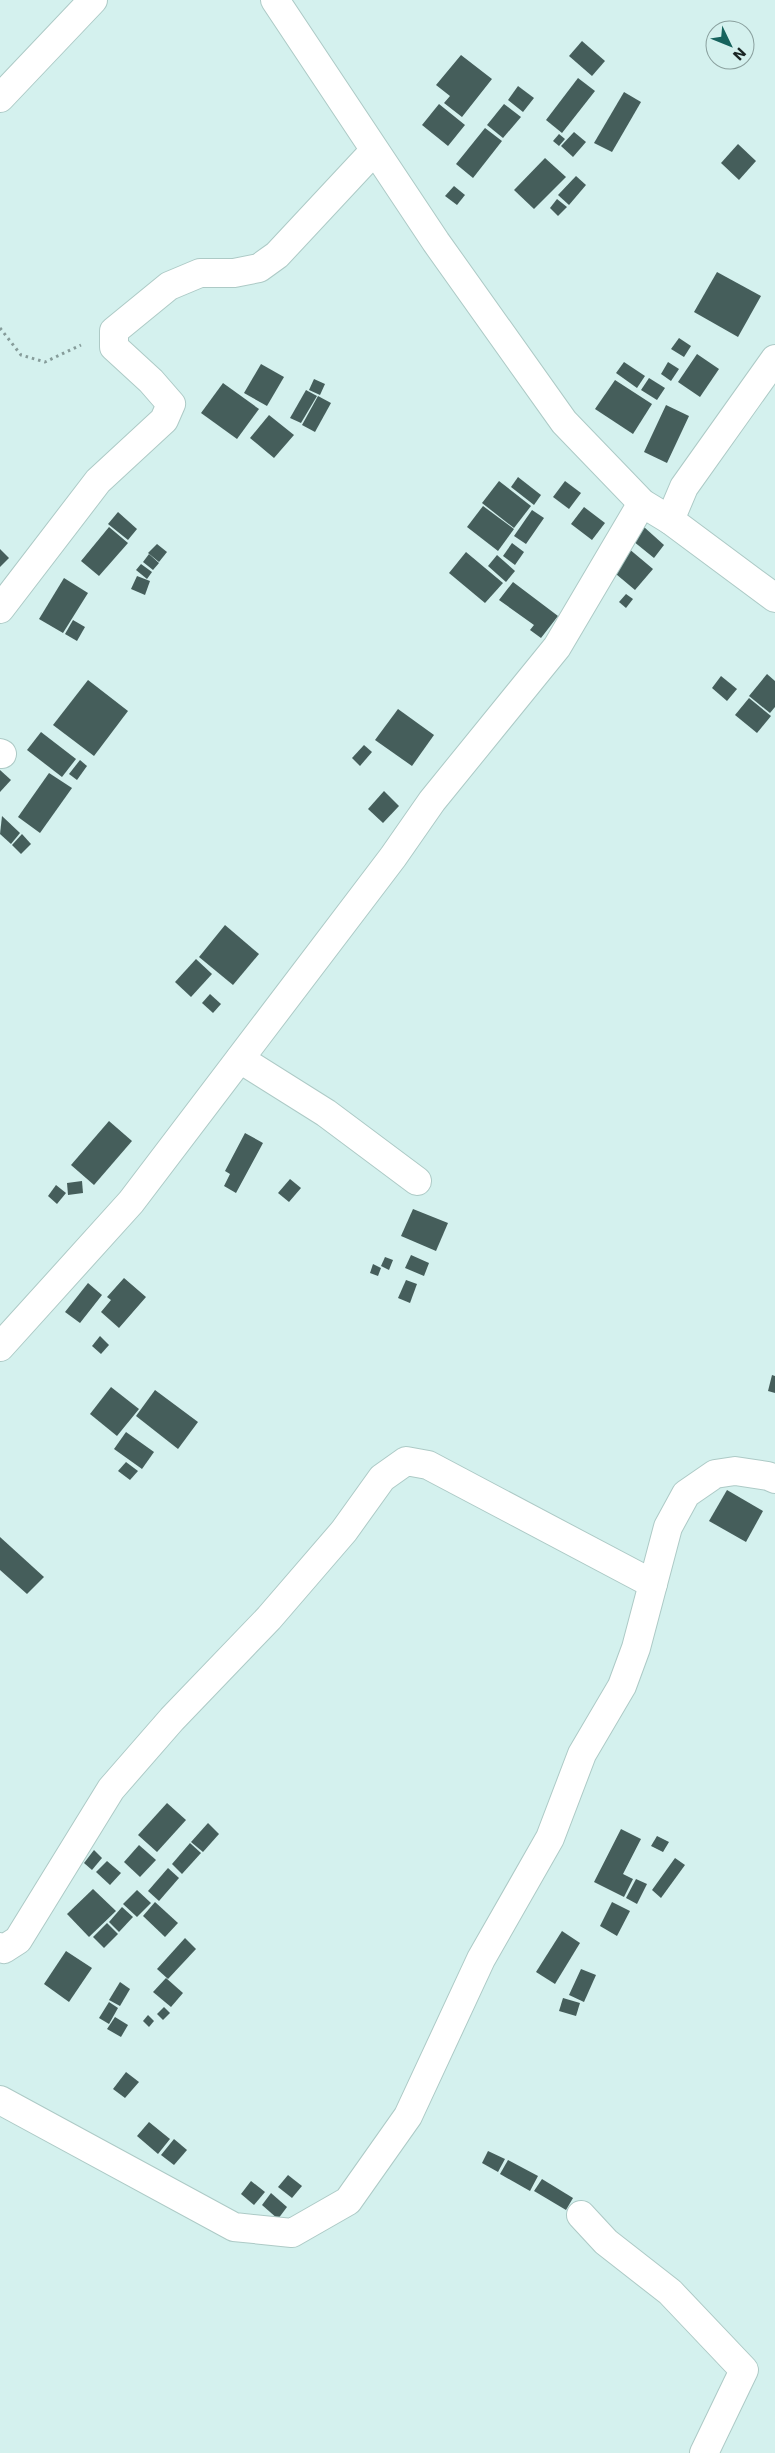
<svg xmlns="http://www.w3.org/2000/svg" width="775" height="2453" font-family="'DejaVu Sans',sans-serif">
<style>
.building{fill:#455e5b}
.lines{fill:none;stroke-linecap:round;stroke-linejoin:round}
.minor-casing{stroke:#adcac6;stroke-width:30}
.path{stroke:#869c9a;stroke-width:3;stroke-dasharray:2.5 4;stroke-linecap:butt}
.minor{stroke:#fff;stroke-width:28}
</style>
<rect width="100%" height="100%" fill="#d4f1ee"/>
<g class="building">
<path d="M 582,41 L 605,61 L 592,76 L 569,56 Z"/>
<path d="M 461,55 L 492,79 L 462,117 L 444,103 L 450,96 L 436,85 Z"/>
<path d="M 578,78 L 595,91 L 562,133 L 546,120 Z"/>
<path d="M 518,86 L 534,98 L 523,112 L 508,100 Z"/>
<path d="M 624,92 L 641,102 L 612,152 L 594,143 Z"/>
<path d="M 439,104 L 465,125 L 448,146 L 422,125 Z"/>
<path d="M 504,104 L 521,117 L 503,138 L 487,125 Z"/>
<path d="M 485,128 L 502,141 L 473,178 L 456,164 Z"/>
<path d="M 574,132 L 586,142 L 573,157 L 561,146 Z"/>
<path d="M 559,134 L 565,139 L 559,146 L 553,141 Z"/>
<path d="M 738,144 L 756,161 L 739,180 L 721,163 Z"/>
<path d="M 545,158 L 566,177 L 534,209 L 514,190 Z"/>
<path d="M 576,176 L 586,185 L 569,205 L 558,195 Z"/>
<path d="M 454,186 L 465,195 L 457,205 L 445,196 Z"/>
<path d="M 557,199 L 567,207 L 558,216 L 550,208 Z"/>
<path d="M 717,272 L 761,296 L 738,337 L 694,312 Z"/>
<path d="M 679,338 L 691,346 L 684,357 L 671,349 Z"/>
<path d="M 697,354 L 719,369 L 700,397 L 678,382 Z"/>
<path d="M 624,362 L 645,376 L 637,388 L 616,373 Z"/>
<path d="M 668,362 L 679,369 L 671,381 L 661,374 Z"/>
<path d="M 261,364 L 284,377 L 267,406 L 244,393 Z"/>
<path d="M 649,378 L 665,388 L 657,400 L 641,390 Z"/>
<path d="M 314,379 L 325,384 L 320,395 L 309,390 Z"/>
<path d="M 615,380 L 652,404 L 633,434 L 595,409 Z"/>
<path d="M 223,383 L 259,409 L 237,439 L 201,413 Z"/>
<path d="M 306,390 L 317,396 L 301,423 L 290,418 Z"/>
<path d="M 318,396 L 331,403 L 315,432 L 302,425 Z"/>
<path d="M 666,405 L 689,416 L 667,463 L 644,452 Z"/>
<path d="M 269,415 L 294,435 L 274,458 L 250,438 Z"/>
<path d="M 518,477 L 541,495 L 534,505 L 511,487 Z"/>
<path d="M 499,481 L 531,506 L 514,528 L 482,503 Z"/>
<path d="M 565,481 L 581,493 L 569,509 L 553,497 Z"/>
<path d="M 483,506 L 514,529 L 498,551 L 467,527 Z"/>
<path d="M 584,507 L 605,523 L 592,540 L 571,524 Z"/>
<path d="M 532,510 L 544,518 L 526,544 L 514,536 Z"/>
<path d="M 118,512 L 137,529 L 128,540 L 108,524 Z"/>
<path d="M 109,527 L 128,543 L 99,576 L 81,561 Z"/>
<path d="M 644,527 L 664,545 L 654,558 L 633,541 Z"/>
<path d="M 512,543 L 524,552 L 515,565 L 503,556 Z"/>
<path d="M 157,544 L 167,552 L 159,562 L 148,553 Z"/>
<path d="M 628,548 L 653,569 L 635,590 L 610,569 Z"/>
<path d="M 0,549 L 9,558 L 0,567 Z"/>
<path d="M 466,552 L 503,583 L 485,603 L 449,573 Z"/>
<path d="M 149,554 L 159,563 L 153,570 L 143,562 Z"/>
<path d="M 497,555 L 515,571 L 506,582 L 488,566 Z"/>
<path d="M 141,564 L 152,572 L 147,579 L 136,570 Z"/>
<path d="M 137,576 L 150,581 L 145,595 L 131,589 Z"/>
<path d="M 64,578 L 88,593 L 63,633 L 39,619 Z"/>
<path d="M 513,582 L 558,616 L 541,638 L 530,630 L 534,625 L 499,600 Z"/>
<path d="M 626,594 L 633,599 L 626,608 L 619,602 Z"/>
<path d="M 73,620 L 85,627 L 77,641 L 65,634 Z"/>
<path d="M 767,674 L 775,681 L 775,707 L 770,713 L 749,696 Z"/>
<path d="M 721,676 L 737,689 L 727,701 L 712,688 Z"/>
<path d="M 88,680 L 128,711 L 94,756 L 53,725 Z"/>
<path d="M 749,698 L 771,716 L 757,733 L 735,715 Z"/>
<path d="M 398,709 L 434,735 L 412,766 L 375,740 Z"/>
<path d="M 41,732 L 76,759 L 62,777 L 27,750 Z"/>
<path d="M 364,745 L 372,752 L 360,766 L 352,758 Z"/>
<path d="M 80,760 L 87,766 L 77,780 L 69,774 Z"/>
<path d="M 0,770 L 11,780 L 0,792 Z"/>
<path d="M 49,773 L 72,788 L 40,833 L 18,817 Z"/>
<path d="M 384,791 L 399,806 L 383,823 L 368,809 Z"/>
<path d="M 2,816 L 20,833 L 11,844 L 0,834 Z"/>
<path d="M 22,834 L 31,844 L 21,854 L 12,845 Z"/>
<path d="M 225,925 L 259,954 L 233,985 L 199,957 Z"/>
<path d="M 196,959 L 212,974 L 191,997 L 175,982 Z"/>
<path d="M 210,994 L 221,1004 L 213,1013 L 202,1003 Z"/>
<path d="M 109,1121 L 132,1141 L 94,1185 L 71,1165 Z"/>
<path d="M 245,1133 L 263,1143 L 236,1193 L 224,1186 L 230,1174 L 225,1171 Z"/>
<path d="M 290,1179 L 301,1188 L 289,1202 L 278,1193 Z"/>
<path d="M 82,1181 L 83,1193 L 68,1195 L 67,1183 Z"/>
<path d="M 56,1185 L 66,1193 L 57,1204 L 48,1196 Z"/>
<path d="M 413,1209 L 448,1223 L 436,1251 L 401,1236 Z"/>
<path d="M 411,1255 L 429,1263 L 424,1276 L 405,1268 Z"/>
<path d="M 385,1257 L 393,1260 L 389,1270 L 381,1266 Z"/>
<path d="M 373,1264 L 381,1268 L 378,1276 L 370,1273 Z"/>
<path d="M 124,1278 L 146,1297 L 119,1328 L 101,1312 L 111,1300 L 107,1297 Z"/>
<path d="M 406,1280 L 417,1284 L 410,1303 L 398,1298 Z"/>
<path d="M 88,1283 L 102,1295 L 80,1323 L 65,1312 Z"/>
<path d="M 100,1336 L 109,1345 L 101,1354 L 92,1346 Z"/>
<path d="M 772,1375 L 775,1376 L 775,1393 L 768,1391 Z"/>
<path d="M 111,1387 L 139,1409 L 117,1436 L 90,1414 Z"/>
<path d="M 155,1390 L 198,1422 L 178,1449 L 136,1416 Z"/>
<path d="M 126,1432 L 154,1452 L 142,1469 L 114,1449 Z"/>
<path d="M 126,1462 L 138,1471 L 130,1480 L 118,1471 Z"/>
<path d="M 727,1490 L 763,1511 L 746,1542 L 709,1521 Z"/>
<path d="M 0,1537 L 44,1577 L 27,1594 L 0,1570 Z"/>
<path d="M 167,1803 L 186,1820 L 157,1852 L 138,1835 Z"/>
<path d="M 208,1823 L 219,1834 L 203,1852 L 191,1842 Z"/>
<path d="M 621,1829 L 641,1839 L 623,1874 L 633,1879 L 624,1897 L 594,1882 Z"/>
<path d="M 657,1836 L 669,1842 L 663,1852 L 651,1846 Z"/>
<path d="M 190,1843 L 201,1853 L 182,1874 L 172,1864 Z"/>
<path d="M 139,1845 L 156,1860 L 140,1877 L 124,1862 Z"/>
<path d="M 94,1850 L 102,1858 L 92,1870 L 84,1863 Z"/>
<path d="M 675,1858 L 685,1865 L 661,1898 L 652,1890 Z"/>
<path d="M 107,1861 L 121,1873 L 110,1885 L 96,1872 Z"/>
<path d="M 168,1868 L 179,1878 L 159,1901 L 148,1891 Z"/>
<path d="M 636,1879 L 647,1884 L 637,1904 L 626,1898 Z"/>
<path d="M 93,1889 L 116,1911 L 89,1937 L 67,1914 Z"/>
<path d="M 137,1890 L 151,1903 L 137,1917 L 123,1904 Z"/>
<path d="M 155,1902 L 178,1923 L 165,1937 L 143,1916 Z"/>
<path d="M 612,1902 L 630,1911 L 617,1936 L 600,1926 Z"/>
<path d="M 122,1907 L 133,1917 L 119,1932 L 109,1922 Z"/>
<path d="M 107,1923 L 118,1934 L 104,1948 L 93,1937 Z"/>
<path d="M 562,1931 L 580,1943 L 555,1984 L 536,1972 Z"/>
<path d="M 185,1938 L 196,1949 L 168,1979 L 157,1969 Z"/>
<path d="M 66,1951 L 92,1968 L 69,2002 L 44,1984 Z"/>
<path d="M 581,1969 L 596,1975 L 584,2002 L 569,1995 Z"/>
<path d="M 166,1978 L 183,1993 L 171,2007 L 153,1992 Z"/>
<path d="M 120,1982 L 130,1989 L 120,2006 L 109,2000 Z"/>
<path d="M 563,1998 L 580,2003 L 576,2016 L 559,2011 Z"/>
<path d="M 109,2002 L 118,2008 L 109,2024 L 99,2018 Z"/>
<path d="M 164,2007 L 170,2013 L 163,2020 L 157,2014 Z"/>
<path d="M 148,2015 L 154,2021 L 149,2027 L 143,2021 Z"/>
<path d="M 115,2017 L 128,2025 L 121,2037 L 107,2029 Z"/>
<path d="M 126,2072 L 139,2082 L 125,2098 L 113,2089 Z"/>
<path d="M 149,2122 L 170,2139 L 158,2154 L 137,2136 Z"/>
<path d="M 174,2139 L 187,2150 L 174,2165 L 161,2155 Z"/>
<path d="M 488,2151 L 505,2159 L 498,2172 L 482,2163 Z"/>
<path d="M 508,2160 L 538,2176 L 530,2191 L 500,2174 Z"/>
<path d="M 288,2175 L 302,2186 L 292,2198 L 278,2187 Z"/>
<path d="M 542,2179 L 573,2198 L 566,2210 L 534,2191 Z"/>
<path d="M 251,2181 L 265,2192 L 254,2205 L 241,2194 Z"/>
<path d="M 271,2193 L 287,2207 L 278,2219 L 262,2205 Z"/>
</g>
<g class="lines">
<g class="minor-casing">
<g id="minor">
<path d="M 275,0 L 436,242 L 564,422 L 642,503 L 670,520 L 775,598"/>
<path d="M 0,98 L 93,0"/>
<path d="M 670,520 L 684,487 L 775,359"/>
<path d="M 0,609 L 98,481 L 164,420 L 171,404 L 151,381 L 114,347 L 114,331 L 169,286 L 200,273 L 234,273 L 259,268 L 277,255 L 374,151"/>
<path d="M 0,753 L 2,754"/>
<path d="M 240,1059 L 326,1113 L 417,1181"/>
<path d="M 0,1347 L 131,1202 L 393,857 L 432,801 L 557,647 L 642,503"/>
<path d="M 0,1947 L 4,1949 L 18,1940 L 111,1789 L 172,1719 L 269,1618 L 344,1531 L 382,1478 L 406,1461 L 428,1465 L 653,1584"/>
<path d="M 0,2100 L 234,2227 L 292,2233 L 348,2201 L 408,2116 L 481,1959 L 550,1838 L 582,1754 L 622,1686 L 636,1648 L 668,1527 L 686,1494 L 715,1474 L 735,1471 L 768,1476 L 775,1479"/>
<path d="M 581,2215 L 606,2242 L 670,2292 L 744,2370 L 704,2453"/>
</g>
</g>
<path class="path" d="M 0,328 L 21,355 L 45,362 L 81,345"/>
<use href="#minor" class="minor"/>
</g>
<g transform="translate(730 45) rotate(133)"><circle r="24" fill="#d4f1ee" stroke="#8aa09e"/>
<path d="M0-4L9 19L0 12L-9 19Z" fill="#16635d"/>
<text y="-8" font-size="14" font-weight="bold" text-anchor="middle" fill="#1b2625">N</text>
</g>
</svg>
